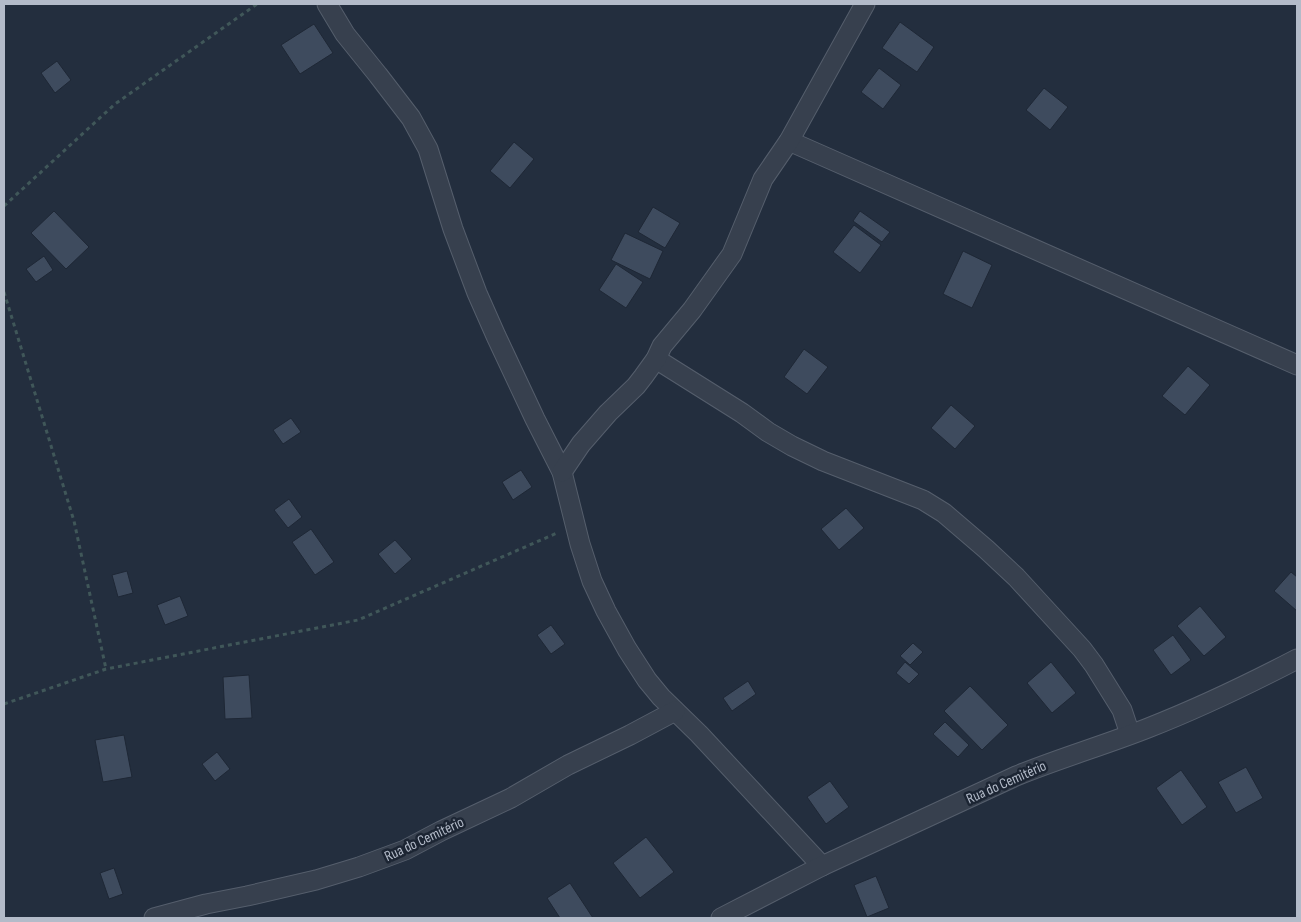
<svg xmlns="http://www.w3.org/2000/svg" width="1301" height="922" font-family="'Sofia Sans Condensed',sans-serif">
<style>
.building{fill:#3e4b5e;stroke:#1e2735}
.lines{fill:none;stroke-linecap:round;stroke-linejoin:round}
.street-casing{stroke:#555e6c;stroke-width:21}
.path{stroke:#405759;stroke-width:3;stroke-dasharray:4 4;stroke-linecap:butt}
.street{stroke:#37404e;stroke-width:19}
.labels{text-anchor:middle;stroke-width:5;stroke-linejoin:round;paint-order:stroke}
.street-label{font-size:15px;fill:#b3bbc9;stroke:#1c2533}
</style>
<rect width="100%" height="100%" fill="#232e3e"/>
<g class="building">
<path d="M 900,22 L 934,47 L 917,72 L 882,48 Z"/>
<path d="M 314,24 L 333,53 L 300,74 L 281,45 Z"/>
<path d="M 57,61 L 71,80 L 55,93 L 41,73 Z"/>
<path d="M 879,68 L 901,85 L 883,109 L 861,92 Z"/>
<path d="M 1044,88 L 1068,107 L 1050,130 L 1026,110 Z"/>
<path d="M 514,142 L 534,159 L 510,188 L 490,171 Z"/>
<path d="M 653,207 L 680,223 L 665,248 L 638,232 Z"/>
<path d="M 54,211 L 89,247 L 66,269 L 31,233 Z"/>
<path d="M 860,211 L 890,232 L 882,242 L 853,221 Z"/>
<path d="M 854,225 L 881,245 L 860,273 L 833,252 Z"/>
<path d="M 625,233 L 663,251 L 650,279 L 611,260 Z"/>
<path d="M 963,251 L 992,265 L 972,308 L 943,294 Z"/>
<path d="M 44,256 L 53,270 L 36,282 L 26,269 Z"/>
<path d="M 616,264 L 643,282 L 626,308 L 599,290 Z"/>
<path d="M 804,349 L 828,367 L 807,394 L 784,377 Z"/>
<path d="M 1188,366 L 1210,385 L 1185,415 L 1162,396 Z"/>
<path d="M 951,405 L 975,426 L 955,449 L 931,428 Z"/>
<path d="M 291,418 L 301,432 L 283,444 L 273,430 Z"/>
<path d="M 521,470 L 532,487 L 513,500 L 502,482 Z"/>
<path d="M 289,499 L 302,517 L 288,528 L 274,510 Z"/>
<path d="M 846,508 L 864,528 L 839,550 L 821,529 Z"/>
<path d="M 311,529 L 334,562 L 315,575 L 292,542 Z"/>
<path d="M 395,540 L 412,559 L 395,574 L 378,554 Z"/>
<path d="M 127,571 L 133,593 L 118,597 L 112,575 Z"/>
<path d="M 1291,572 L 1297,577 L 1297,611 L 1274,591 Z"/>
<path d="M 180,596 L 188,616 L 165,625 L 157,605 Z"/>
<path d="M 1200,606 L 1226,637 L 1204,656 L 1177,626 Z"/>
<path d="M 551,625 L 565,644 L 551,654 L 537,635 Z"/>
<path d="M 1173,635 L 1191,660 L 1171,675 L 1153,650 Z"/>
<path d="M 913,643 L 923,652 L 910,665 L 900,656 Z"/>
<path d="M 905,662 L 919,674 L 909,684 L 896,673 Z"/>
<path d="M 1051,662 L 1076,693 L 1052,713 L 1027,683 Z"/>
<path d="M 249,675 L 252,718 L 225,719 L 223,677 Z"/>
<path d="M 748,681 L 756,694 L 732,711 L 723,698 Z"/>
<path d="M 970,686 L 1008,725 L 982,750 L 944,711 Z"/>
<path d="M 945,722 L 969,745 L 958,757 L 933,734 Z"/>
<path d="M 124,735 L 132,777 L 103,782 L 95,740 Z"/>
<path d="M 217,752 L 230,769 L 215,781 L 202,764 Z"/>
<path d="M 1246,767 L 1263,798 L 1236,813 L 1218,782 Z"/>
<path d="M 1181,770 L 1207,807 L 1182,825 L 1156,788 Z"/>
<path d="M 830,781 L 849,807 L 826,824 L 807,797 Z"/>
<path d="M 646,837 L 674,872 L 640,898 L 613,863 Z"/>
<path d="M 114,868 L 123,894 L 109,899 L 100,873 Z"/>
<path d="M 876,876 L 889,908 L 867,917 L 854,885 Z"/>
<path d="M 570,883 L 593,918 L 560,918 L 547,898 Z"/>
</g>
<g class="lines">
<g class="street-casing">
<g id="street">
<path d="M 327,4 L 345,34 L 378,75 L 411,118 L 428,149 L 453,229 L 477,293 L 496,336 L 535,419 L 562,472 L 580,544 L 592,581 L 606,611 L 627,649 L 647,680 L 661,697 L 699,734 L 822,866"/>
<path d="M 789,141 L 1297,365"/>
<path d="M 656,359 L 742,413 L 768,432 L 792,446 L 823,461 L 923,500 L 944,513 L 986,549 L 1016,577 L 1082,649 L 1094,665 L 1122,710 L 1130,734"/>
<path d="M 562,472 L 581,444 L 608,413 L 636,386 L 643,377 L 656,359 L 662,346 L 692,310 L 732,254 L 763,179 L 789,141 L 865,4"/>
<path d="M 154,918 L 206,904 L 247,896 L 316,880 L 359,867 L 405,850 L 441,831 L 511,798 L 568,765 L 630,735 L 675,711"/>
<path d="M 721,918 L 822,866 L 1016,776 C 1060,758 1105,745 1148,728 C 1199,708 1249,684 1297,659"/>
</g>
</g>
<g class="path">
<path d="M 4,206 L 115,104 L 257,4"/>
<path d="M 4,292 L 74,521 L 106,669"/>
<path d="M 4,704 L 106,669 L 358,620 L 557,533"/>
</g>
<use href="#street" class="street"/>
</g>
<g class="labels">
<g class="street-label">
<text transform="translate(1006 782) rotate(-24)" y="5">Rua do Cemitério</text>
<text transform="translate(424 839) rotate(-25)" y="5">Rua do Cemitério</text>
</g>
</g>
<rect width="1301" height="922" fill="none" stroke="#b3bbc9" stroke-width="10"/>
</svg>
